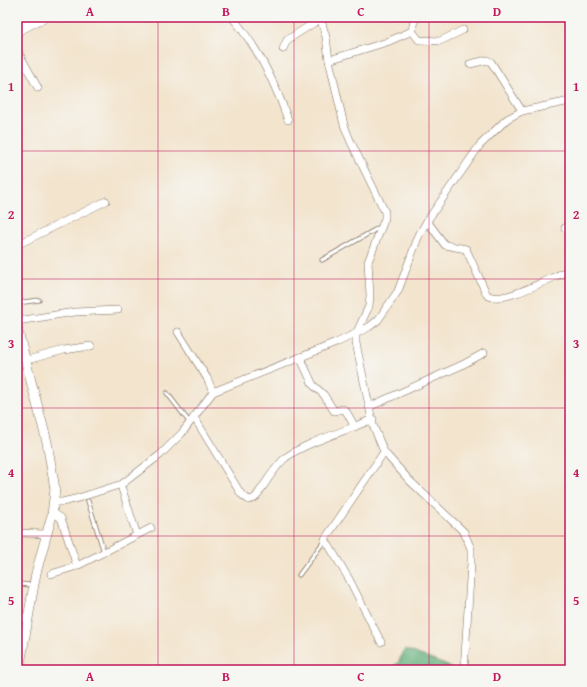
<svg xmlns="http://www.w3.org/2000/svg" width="587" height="687" font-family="'Gentium Book Plus',serif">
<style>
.forest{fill:#5dac77;stroke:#4c6b4a}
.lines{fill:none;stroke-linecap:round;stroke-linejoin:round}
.service-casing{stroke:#7b6b5b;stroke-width:5}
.minor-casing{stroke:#7b6b5b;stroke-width:8}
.tertiary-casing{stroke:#7b6b5b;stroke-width:10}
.primary-casing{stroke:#7b6b5b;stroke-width:12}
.service{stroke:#fff;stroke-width:3.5}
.minor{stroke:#fff;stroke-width:7}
.tertiary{stroke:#fff;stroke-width:9}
.primary{stroke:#fff;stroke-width:11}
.grid{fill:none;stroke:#c2185b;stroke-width:1;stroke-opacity:0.55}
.neatline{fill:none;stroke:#c2185b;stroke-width:1.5}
.grid-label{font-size:13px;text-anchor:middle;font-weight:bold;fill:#c2185b}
</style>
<rect width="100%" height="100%" fill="#f6f6f2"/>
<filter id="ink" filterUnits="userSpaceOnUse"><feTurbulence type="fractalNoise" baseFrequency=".025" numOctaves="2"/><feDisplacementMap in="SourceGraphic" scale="8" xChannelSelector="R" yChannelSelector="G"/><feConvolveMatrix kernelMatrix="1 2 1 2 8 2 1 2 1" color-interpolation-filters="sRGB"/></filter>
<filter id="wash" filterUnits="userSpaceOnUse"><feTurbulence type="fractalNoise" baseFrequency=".012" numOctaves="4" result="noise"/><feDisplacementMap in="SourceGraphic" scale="16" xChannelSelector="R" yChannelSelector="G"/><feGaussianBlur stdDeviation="0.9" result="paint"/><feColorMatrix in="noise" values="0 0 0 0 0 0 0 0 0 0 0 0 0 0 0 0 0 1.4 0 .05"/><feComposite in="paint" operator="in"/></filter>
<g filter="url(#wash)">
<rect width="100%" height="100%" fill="#f3e4cd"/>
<path class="forest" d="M 405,649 L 448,666 L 453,670 L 387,670 L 398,663 Z"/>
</g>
<g filter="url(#ink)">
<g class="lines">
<g class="service-casing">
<g id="service">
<path d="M 322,260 L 380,227"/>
<path d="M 17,303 L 39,300"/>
<path d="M 167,393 L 190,423"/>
<path d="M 88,501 L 104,552"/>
<path d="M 299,575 L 325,540"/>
<path d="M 17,584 L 33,585"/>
</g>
</g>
<g class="minor-casing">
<g id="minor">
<path d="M 232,17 C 258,48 275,82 288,120"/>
<path d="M 320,17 L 326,37 L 329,60 L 344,125 L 350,140 L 385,212 L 385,218 L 368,262 L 370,295 L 369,306 L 356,334 L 356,343 L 373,425 L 384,452 L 410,481 L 464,532 L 471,549 L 471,563 L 464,670"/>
<path d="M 567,17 L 570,18"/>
<path d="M 504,18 L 505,17"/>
<path d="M 412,31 L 414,20 L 420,17"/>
<path d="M 283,49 L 287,40 L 320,19"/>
<path d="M 17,50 L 38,88"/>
<path d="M 329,60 L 387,42 L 412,31 L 419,40 L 440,41 L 463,30"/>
<path d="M 470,64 L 487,60 L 491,62 L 522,111"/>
<path d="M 427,221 L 445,245 L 466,249 L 487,295 C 502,306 553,276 570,270"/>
<path d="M 565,228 L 570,225"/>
<path d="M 17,245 L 106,201"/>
<path d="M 17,321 L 75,312 L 118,310"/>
<path d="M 178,332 L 207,378 L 213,392"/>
<path d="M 300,357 L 313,385 L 324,395 L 334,411 L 343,409 L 346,411 L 355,427"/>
<path d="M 27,360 L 64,350 L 91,346"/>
<path d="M 371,406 L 462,365 L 484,353"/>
<path d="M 194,417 L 241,494 L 249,500 L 255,498 C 264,486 272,471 283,460 C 298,445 351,429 373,419"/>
<path d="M 122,489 L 137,535"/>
<path d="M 54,502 L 62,502 L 75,499 L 122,484 L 160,455 L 182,433 L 213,392 L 336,343 L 369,327 L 378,320 L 398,291 L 419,235 L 427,221 L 480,145 L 507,119 L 522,111 L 570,101"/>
<path d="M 52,512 L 61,518 L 77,566"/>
<path d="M 17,533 L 47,534"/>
<path d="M 51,574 L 77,566 L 151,528"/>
<path d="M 17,617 L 28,617"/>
<path d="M 381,642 L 349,579 L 325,539 L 384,452"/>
</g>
</g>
<g class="tertiary-casing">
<path id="tertiary" d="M 17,328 L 47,442 L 55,489 L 52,515 L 36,573 L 19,670"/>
</g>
<g class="primary-casing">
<path id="primary" d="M 17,30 L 42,17"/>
</g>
<use href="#service" class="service"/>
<use href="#minor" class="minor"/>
<use href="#tertiary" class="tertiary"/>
<use href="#primary" class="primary"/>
</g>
</g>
<path class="grid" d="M 158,17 L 158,670M 294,17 L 294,670M 429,17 L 429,670M 17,151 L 570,151M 17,279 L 570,279M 17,408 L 570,408M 17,536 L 570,536"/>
<rect width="587" height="687" fill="none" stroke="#f6f6f2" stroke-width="44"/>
<rect x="22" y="22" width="543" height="643" class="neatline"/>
<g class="grid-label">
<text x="90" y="16">A</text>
<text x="226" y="16">B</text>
<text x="361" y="16">C</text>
<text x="497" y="16">D</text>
<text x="11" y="91">1</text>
<text x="576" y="91">1</text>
<text x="11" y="219">2</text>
<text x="576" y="219">2</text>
<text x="11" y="348">3</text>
<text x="576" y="348">3</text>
<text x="11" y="477">4</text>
<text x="576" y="477">4</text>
<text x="11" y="605">5</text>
<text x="576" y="605">5</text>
<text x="90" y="681">A</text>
<text x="226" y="681">B</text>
<text x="361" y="681">C</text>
<text x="497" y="681">D</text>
</g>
</svg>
